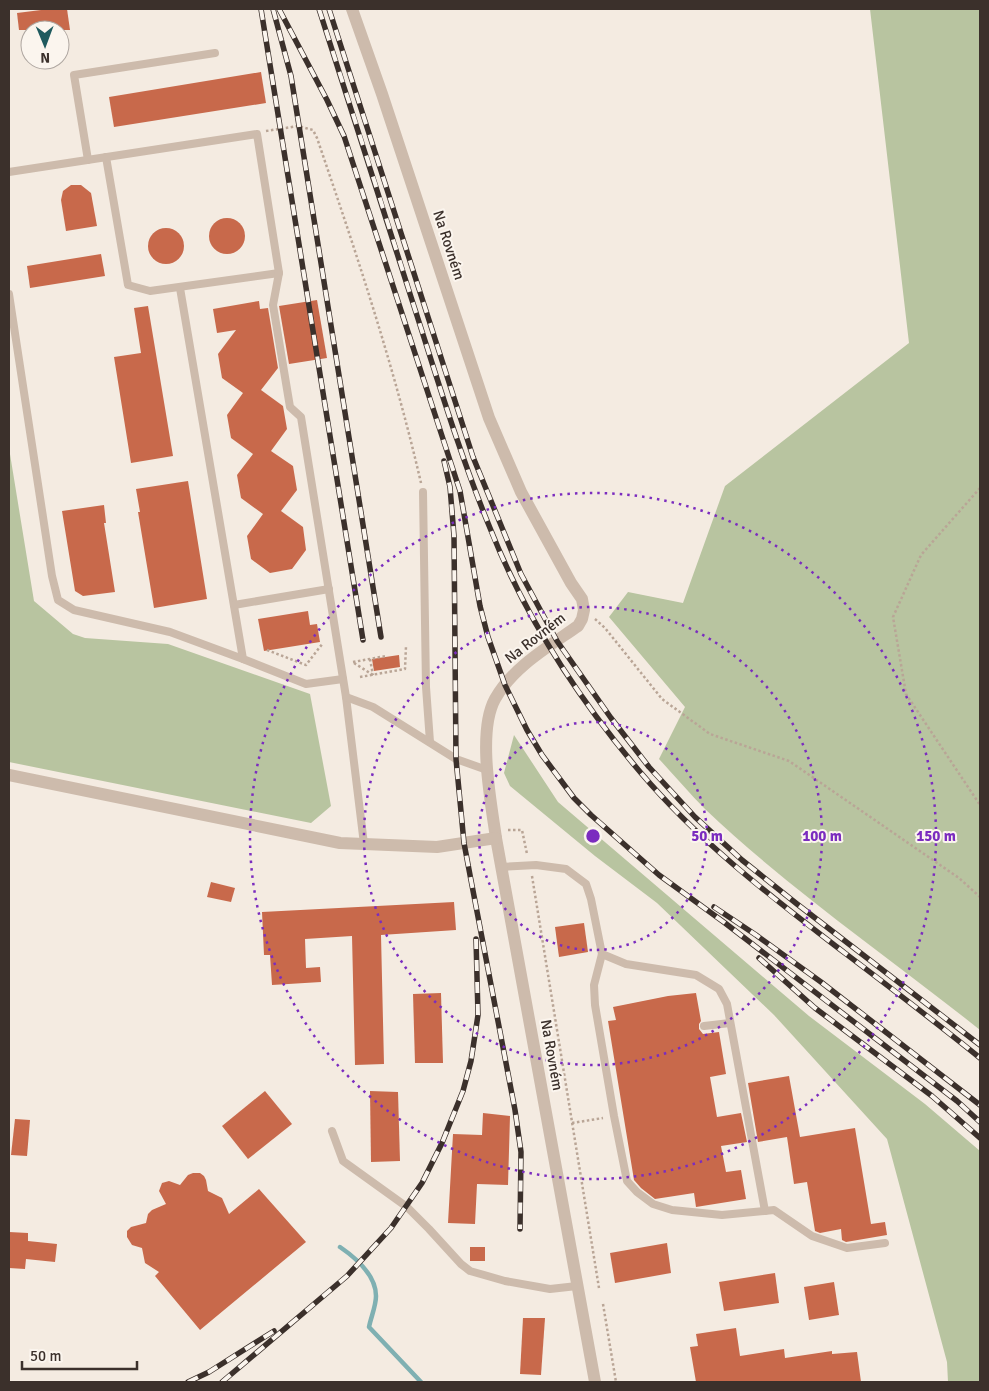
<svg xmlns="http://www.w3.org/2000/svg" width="989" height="1391" font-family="Signika,sans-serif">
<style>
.green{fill:#b8c4a0}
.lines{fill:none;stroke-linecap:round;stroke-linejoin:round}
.stream{stroke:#7fb0b2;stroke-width:4.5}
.building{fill:#c8694b}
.path{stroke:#b9a596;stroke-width:2.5;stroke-dasharray:2.5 2.5;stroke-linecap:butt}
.service{stroke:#cdbbac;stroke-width:8}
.minor{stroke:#cdbbac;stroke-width:12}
.rail-casing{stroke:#3b302b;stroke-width:5.5}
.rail{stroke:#fbf5ee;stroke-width:4;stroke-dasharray:11;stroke-linecap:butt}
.ring{fill:none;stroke:#7b2cbf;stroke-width:2.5;stroke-dasharray:2.5 5}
.labels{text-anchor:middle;stroke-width:4;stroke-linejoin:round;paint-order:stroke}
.street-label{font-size:15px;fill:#3b302b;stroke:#fbf5ee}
.centre{fill:#7b2cbf;stroke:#fbf5ee;stroke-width:2.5}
.ring-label{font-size:15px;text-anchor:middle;font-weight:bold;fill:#7b2cbf;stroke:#fbf5ee;stroke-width:4;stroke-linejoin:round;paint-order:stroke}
</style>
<rect width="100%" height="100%" fill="#f4ebe1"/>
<g class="green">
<path d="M 870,9 L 980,9 L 980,1030 C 889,957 790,890 705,809 C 689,793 674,775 659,759 L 685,707 L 609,617 L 628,592 L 683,603 L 725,486 L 909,343 Z"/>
<path d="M 9,448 L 34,601 L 73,634 L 85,638 L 168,644 L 310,694 L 331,806 L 311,823 L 9,762 Z"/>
<path d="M 514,735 L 558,802 L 809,1016 L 925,1104 L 980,1151 L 980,1382 L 948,1382 L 947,1362 L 887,1139 L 774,1015 L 657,903 L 595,856 L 510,786 L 504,773 Z"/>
</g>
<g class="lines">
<path class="stream" d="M 340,1247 C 356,1258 376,1275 376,1296 C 376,1306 371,1317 369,1327 L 421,1382"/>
</g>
<g class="building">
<path d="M 49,9 L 67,9 L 70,30 L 19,30 L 17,13 Z"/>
<path d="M 261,72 L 266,103 L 114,127 L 109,97 Z"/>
<path d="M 71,185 L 81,185 L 91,193 L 97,226 L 66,231 L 61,200 L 63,191 Z"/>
<circle cx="227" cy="236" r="18"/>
<circle cx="166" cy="246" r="18"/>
<path d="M 101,254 L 105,276 L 30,288 L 27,266 Z"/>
<path d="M 317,300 L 327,358 L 289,364 L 279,306 Z"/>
<path d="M 259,301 L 260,309 L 268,308 L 278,368 L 261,390 L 283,406 L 287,429 L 271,451 L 293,466 L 297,490 L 281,511 L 303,527 L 306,550 L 292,569 L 270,573 L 251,559 L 247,536 L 263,514 L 241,498 L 237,475 L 253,454 L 231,438 L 227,415 L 243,393 L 222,378 L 218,354 L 236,330 L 217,333 L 213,309 Z"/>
<path d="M 148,306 L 173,456 L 131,463 L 114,357 L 141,353 L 134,308 Z"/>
<path d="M 188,481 L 207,599 L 154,608 L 138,512 L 140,512 L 136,489 Z"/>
<path d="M 104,505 L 106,523 L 104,523 L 115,592 L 83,596 L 75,591 L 62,511 Z"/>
<path d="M 308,611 L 310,625 L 317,624 L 320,642 L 264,651 L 258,619 Z"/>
<path d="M 399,655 L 400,667 L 374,671 L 372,659 Z"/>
<path d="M 211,882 L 235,888 L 231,902 L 207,897 Z"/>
<path d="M 454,902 L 456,930 L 381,935 L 384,1064 L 355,1065 L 352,936 L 305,939 L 306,968 L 320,967 L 321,982 L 272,985 L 270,955 L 264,955 L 262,912 Z"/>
<path d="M 584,923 L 588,952 L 559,957 L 555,927 Z"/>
<path d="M 441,993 L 443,1063 L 415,1063 L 413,994 Z"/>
<path d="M 696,993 L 701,1021 L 699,1024 L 699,1029 L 703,1034 L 719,1032 L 726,1074 L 710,1077 L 717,1117 L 741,1113 L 747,1142 L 721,1146 L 726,1172 L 741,1170 L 746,1199 L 696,1207 L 694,1193 L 655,1199 L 641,1188 L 634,1180 L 608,1021 L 616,1020 L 613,1007 L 668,996 Z"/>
<path d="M 789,1076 L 800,1137 L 855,1128 L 871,1224 L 885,1222 L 887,1235 L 846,1242 L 842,1240 L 841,1229 L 820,1233 L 815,1231 L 807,1182 L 794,1184 L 787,1137 L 758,1142 L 748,1083 Z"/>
<path d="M 265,1091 L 292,1124 L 248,1159 L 222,1126 Z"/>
<path d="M 370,1091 L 398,1092 L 400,1161 L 371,1162 Z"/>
<path d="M 483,1113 L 510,1116 L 508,1185 L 477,1184 L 475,1224 L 448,1223 L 453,1134 L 482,1135 Z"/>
<path d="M 15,1119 L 30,1120 L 27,1156 L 11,1155 Z"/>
<path d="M 193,1173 L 200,1173 L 204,1176 L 206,1180 L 208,1191 L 222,1198 L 229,1214 L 259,1189 L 306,1242 L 200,1330 L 155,1276 L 159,1272 L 145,1263 L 142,1248 L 132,1245 L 127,1237 L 127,1231 L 131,1227 L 146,1223 L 148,1214 L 152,1210 L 166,1204 L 159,1191 L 162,1183 L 169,1181 L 180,1185 L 188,1175 Z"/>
<path d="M 9,1232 L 28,1233 L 28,1241 L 57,1244 L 55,1262 L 26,1259 L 25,1269 L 9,1268 Z"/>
<path d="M 667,1243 L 671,1273 L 615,1283 L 610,1253 Z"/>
<rect x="470" y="1247" width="15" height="14"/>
<path d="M 775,1273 L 779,1303 L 724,1311 L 719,1282 Z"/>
<path d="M 834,1282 L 839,1315 L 809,1320 L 804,1287 Z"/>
<path d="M 523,1318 L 545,1318 L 541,1375 L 520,1374 Z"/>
<path d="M 736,1328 L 740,1356 L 784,1349 L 785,1358 L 832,1351 L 832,1354 L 857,1352 L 861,1382 L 696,1382 L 690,1347 L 698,1346 L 696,1334 Z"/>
</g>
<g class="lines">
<g class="path">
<path d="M 266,131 L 298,126 L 313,130 L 317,138 C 356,252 394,366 421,483"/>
<path d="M 980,488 L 921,555 L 893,617 L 906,694 L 980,805"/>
<path d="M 595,619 L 605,628 L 662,699 L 710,734 L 789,761 L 959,878 L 980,897"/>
<path d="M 267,650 L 306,665 L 323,643"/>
<path d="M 370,659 L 373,675"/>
<path d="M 353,662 L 386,656"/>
<path d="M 354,663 L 373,675"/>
<path d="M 360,677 L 405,669 L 406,646"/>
<path d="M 508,830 L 522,830 L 527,854"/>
<path d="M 532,876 L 599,1288"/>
<path d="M 572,1123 L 603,1118"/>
<path d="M 603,1304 L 616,1382"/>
</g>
<g class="service">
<path d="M 106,157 L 128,285 L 150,291 L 279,273"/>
<path d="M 88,160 L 74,75 L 215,53"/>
<path d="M 9,172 L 257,134 L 279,273 L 273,305 L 290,407 L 301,417 L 346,697 L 364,844"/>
<path d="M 180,288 L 243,659 L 306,684 L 343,679"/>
<path d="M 9,294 L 52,576 L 58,600 L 74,610 L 170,632 L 243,659"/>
<path d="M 423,492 L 426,687 L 430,742"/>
<path d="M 234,605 L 329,589"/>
<path d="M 346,697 L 373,707 L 456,759 L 487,770"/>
<path d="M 501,867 L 536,865 L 566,869 L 586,884 L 591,899 L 602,954 L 594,985 L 595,1005 L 614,1116 L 627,1181 L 637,1192 L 653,1204 L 672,1210 L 722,1215 L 774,1210 L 812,1236 L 847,1248 L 885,1243"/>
<path d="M 602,954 L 626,964 L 696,975 L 719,989 L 727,1004 L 765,1211"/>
<path d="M 704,1026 L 730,1023"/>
<path d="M 332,1131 L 343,1161 L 407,1207 L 429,1229 L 461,1264 L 470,1271 L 505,1281 L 550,1289 L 577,1286"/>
</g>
<g class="minor">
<path d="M 352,9 L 382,94 L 489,418 L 521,492 L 571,583 L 582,599 L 584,610 L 582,619 L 578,626 C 548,647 513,667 495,699 C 477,732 491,802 496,838 L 595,1382"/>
<path d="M 9,775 L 340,843 L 437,847 L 496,838"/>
</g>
<g class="rail-casing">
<g id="rail">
<path d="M 261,9 L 363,640"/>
<path d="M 273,9 L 291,76 L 381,637"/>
<path d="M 279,9 L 327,100 L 344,136 L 460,491 L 480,606 L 488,637 L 505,685 L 527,730 L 542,755 L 574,798 L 591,815 L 659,875 L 725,923 L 957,1101 L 980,1122"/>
<path d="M 319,9 C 350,105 381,201 411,297 C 436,374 459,453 490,528 C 525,617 580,701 641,773 C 697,839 765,892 833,944 C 883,982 932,1019 980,1058"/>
<path d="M 329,9 L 473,457 L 521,574 L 557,641 L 611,718 L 649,767 L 695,817 L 742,860 L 797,904 L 980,1045"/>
<path d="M 444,461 L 450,487 L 454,536 L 456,759 L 464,843 L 470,875 L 515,1110 L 521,1152 L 520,1229"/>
<path d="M 714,907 L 756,935 L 821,982 L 980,1105"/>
<path d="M 759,958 L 815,1008 L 932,1096 L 980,1138"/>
<path d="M 188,1382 L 209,1372 L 274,1331"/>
<path d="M 222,1382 L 347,1276 L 391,1228 L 422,1183 L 442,1143 L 463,1091 L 471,1061 L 478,1015 L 476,939"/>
</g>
</g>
<use href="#rail" class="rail"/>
</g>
<g class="ring">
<circle cx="593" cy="836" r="114"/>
<circle cx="593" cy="836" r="229"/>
<circle cx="593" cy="836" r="343"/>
</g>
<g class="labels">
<g class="street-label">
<text transform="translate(449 245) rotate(72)" y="5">Na Rovném</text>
<text transform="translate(535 638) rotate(-38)" y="5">Na Rovném</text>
<text transform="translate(552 1055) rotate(80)" y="5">Na Rovném</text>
</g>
</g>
<circle cx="593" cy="836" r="8" class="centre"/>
<g class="ring-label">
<text x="707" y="841">50 m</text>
<text x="822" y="841">100 m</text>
<text x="936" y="841">150 m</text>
</g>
<rect width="989" height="1391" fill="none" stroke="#3b302b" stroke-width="20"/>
<g transform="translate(45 45) rotate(179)"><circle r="24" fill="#fbf5ee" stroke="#aea6a0"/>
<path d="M0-4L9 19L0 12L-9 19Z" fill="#1f5a5e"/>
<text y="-8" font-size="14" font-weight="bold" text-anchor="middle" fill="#3b302b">N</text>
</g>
<path d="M22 1361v8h115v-8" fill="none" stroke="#3b302b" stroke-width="2.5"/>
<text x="30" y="1361" font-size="15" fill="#3b302b" stroke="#fbf5ee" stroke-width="4" paint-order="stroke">50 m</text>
</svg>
